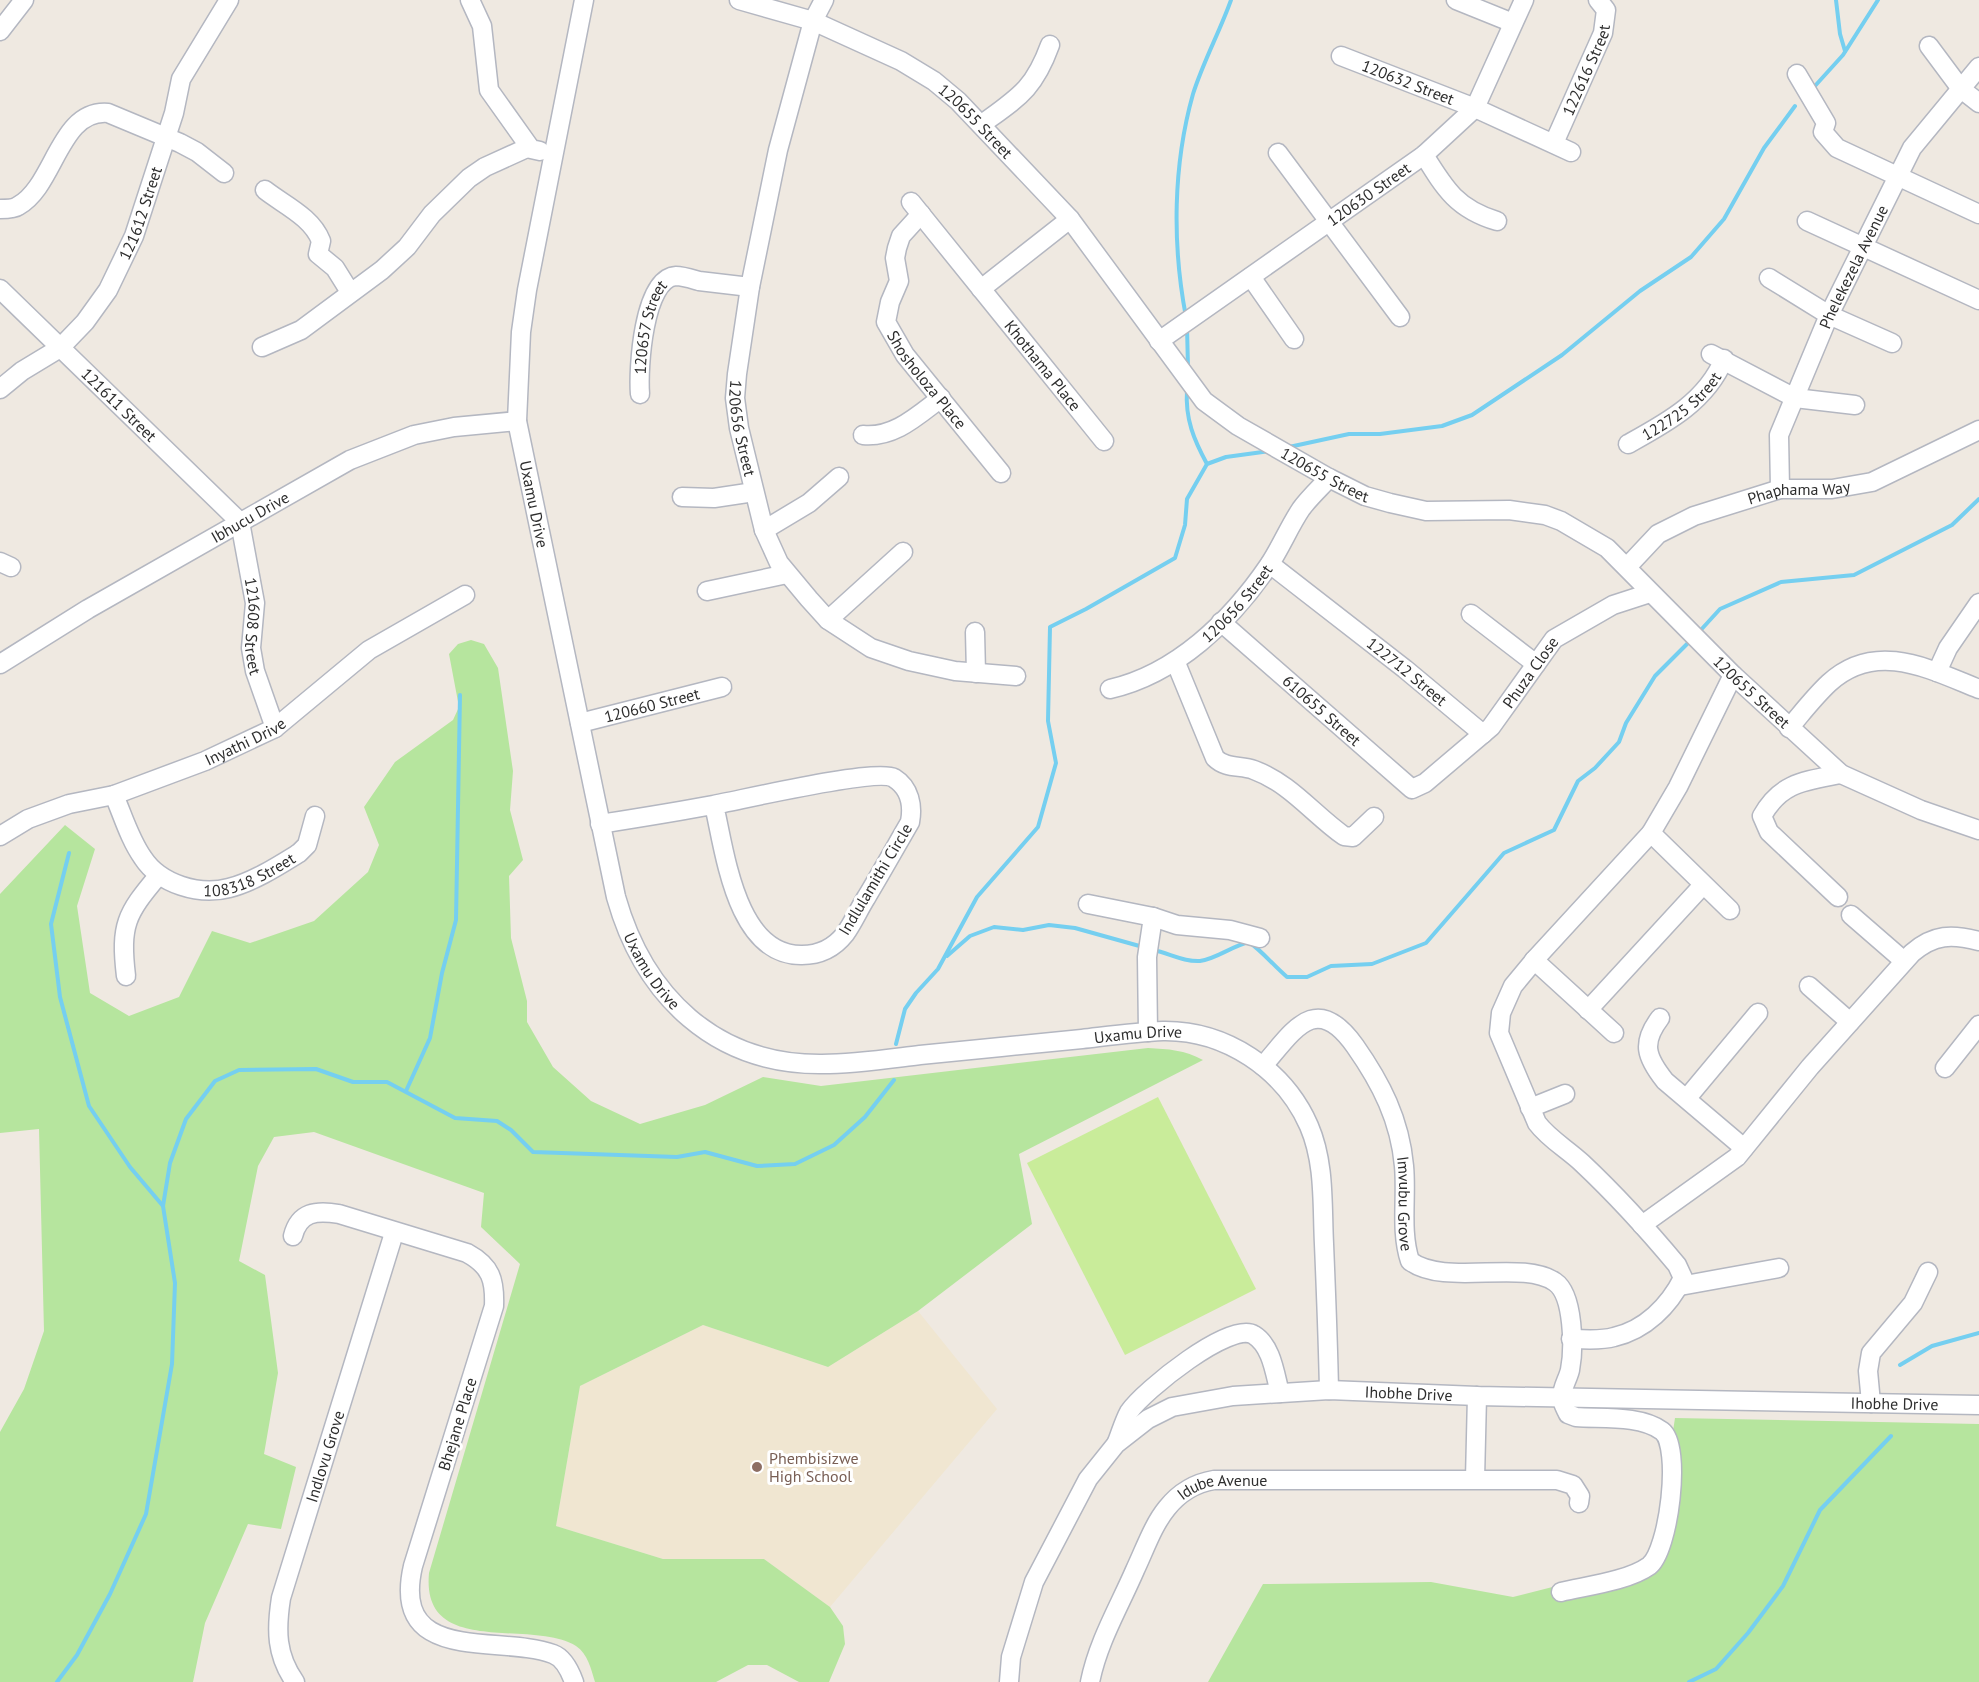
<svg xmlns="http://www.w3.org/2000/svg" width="1979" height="1682" font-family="'PT Sans',sans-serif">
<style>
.education{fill:#f0e6d1}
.green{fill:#b6e59e}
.pitch{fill:#c9ec9a}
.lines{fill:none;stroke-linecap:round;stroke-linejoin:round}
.stream{stroke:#75cff0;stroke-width:4}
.minor-casing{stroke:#b4b7c1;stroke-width:21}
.minor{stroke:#fff;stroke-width:18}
.education-dot{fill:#8d6e63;stroke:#fff;stroke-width:2}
.labels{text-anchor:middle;stroke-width:6;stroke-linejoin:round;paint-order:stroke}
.street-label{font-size:16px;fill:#2e2e2e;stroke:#fff}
.education-label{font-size:16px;fill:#785e54;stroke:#fff;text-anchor:start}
</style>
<rect width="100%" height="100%" fill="#efe9e1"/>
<path class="education" d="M 918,1311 L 997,1409 L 830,1607 L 764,1559 L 663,1559 L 556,1526 L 580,1386 L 703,1325 L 828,1367 Z"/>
<g class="green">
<path d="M 471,640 L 484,644 L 498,668 L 513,771 L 510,810 L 523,860 L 509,876 L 511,938 L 527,1001 L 527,1022 L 553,1067 L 591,1101 L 640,1124 L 705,1105 L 763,1077 L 821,1086 L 1148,1048 C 1168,1049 1185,1050 1203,1060 L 1019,1154 L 1032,1224 L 918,1311 L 828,1367 L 703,1325 L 580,1386 L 556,1526 L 663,1559 L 764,1559 L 830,1607 L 843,1626 L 845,1644 L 829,1682 L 799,1682 L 767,1665 L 748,1665 L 716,1682 L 595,1682 C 591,1669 588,1654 576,1646 C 532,1618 421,1659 429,1573 L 520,1264 L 481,1227 L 484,1193 L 314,1132 L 274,1137 L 258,1166 L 239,1261 L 265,1275 L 278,1373 L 264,1454 L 296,1467 L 281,1529 L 248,1524 L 205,1623 L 193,1682 L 0,1682 L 0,1432 L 24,1389 L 44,1331 L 39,1129 L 0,1133 L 0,894 L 65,825 L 95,849 L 77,906 L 90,993 L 129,1016 L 179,997 L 212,931 L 250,943 L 314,921 L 368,872 L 379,845 L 364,807 L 395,762 L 453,720 L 459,707 L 449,654 L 458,644 Z"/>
<path d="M 1675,1418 L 1979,1424 L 1979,1682 L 1208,1682 L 1263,1584 L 1431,1582 L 1513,1597 L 1643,1564 L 1657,1538 Z"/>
</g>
<path class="pitch" d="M 1158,1097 L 1256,1289 L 1125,1355 L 1027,1163 Z"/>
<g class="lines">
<g class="stream">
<path d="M 1836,0 L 1840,34 L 1845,51"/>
<path d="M 1814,87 L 1843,55 L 1878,0"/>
<path d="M 1186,317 C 1172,244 1173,165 1193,94 C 1203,62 1220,31 1231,0"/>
<path d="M 1187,327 L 1188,368"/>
<path d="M 1187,390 C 1185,419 1194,440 1207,464"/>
<path d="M 1289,447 L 1349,434 L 1380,434 L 1442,426 L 1472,415 L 1562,355 L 1640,291 L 1691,257 L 1724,219 L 1764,148 L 1795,106"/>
<path d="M 1699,632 L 1720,609 L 1781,582 L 1854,575 L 1952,525 L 1979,499"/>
<path d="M 69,853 L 51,924 L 60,997 L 89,1106 L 130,1167 L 163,1206"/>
<path d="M 1153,950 C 1169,953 1183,962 1200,961 C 1216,959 1232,946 1249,942 C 1263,952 1273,965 1287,977 L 1307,977 L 1331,966 L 1372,964 L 1426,943 L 1504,853 L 1554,830 L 1578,781 L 1595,768 L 1619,742 L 1626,723 L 1655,676 L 1691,640"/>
<path d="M 947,956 L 970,936 L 994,927 L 1023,930 L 1049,925 L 1075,928 L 1143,947"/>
<path d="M 896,1044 L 905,1009 L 916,993 L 938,969 L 977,897 L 1038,827 L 1056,763 L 1048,721 L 1050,627 L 1086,609 L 1175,558 L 1185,525 L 1187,499 L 1207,464 L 1226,457 L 1270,451"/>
<path d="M 406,1091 L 430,1038 L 442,973 L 456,920 L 460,695"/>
<path d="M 1900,1365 L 1932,1346 L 1979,1333"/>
<path d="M 57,1682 L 77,1655 L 110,1594 L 146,1514 L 172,1364 L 175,1283 L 163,1206 L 170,1163 L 186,1119 L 215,1081 L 239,1070 L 316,1069 L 353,1082 L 387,1082 L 455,1118 L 497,1121 L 511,1130 L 533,1152 L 677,1157 L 705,1152 L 757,1166 L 795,1164 L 834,1145 L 865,1117 L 894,1080"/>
<path d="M 1689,1682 L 1716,1669 L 1748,1633 L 1783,1586 L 1820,1510 L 1891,1436"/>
</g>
<g class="minor-casing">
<g id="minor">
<path d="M 470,0 L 482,26 L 489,90 L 531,149 L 540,151"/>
<path id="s1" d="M 584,0 L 527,290 L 521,332 L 517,421 L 616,897 C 644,996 715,1065 822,1064 C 855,1064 887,1059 920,1055 C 974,1050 1028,1044 1082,1039 C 1108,1036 1136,1032 1163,1031 C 1225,1030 1284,1069 1309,1126 C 1325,1163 1322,1204 1324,1244 C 1326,1292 1328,1341 1329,1390"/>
<path id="s2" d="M 739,0 L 813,21 L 901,61 L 934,81 L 958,101 L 1070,219 L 1204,401 L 1238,426 L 1329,478 L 1365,496 L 1390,503 L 1426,511 L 1509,510 L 1545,515 L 1561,521 L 1607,548 L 1733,675 L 1841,774 L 1921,810 L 1979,830"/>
<path id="s3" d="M 824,0 L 813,21 L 778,150 L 750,287 L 737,374 L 735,398 L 739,428 L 764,530 L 779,563 L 809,599 L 828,620 L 871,648 L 909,661 L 955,671 L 1016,676"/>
<path d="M 1456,0 L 1513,23"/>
<path d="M 0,31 L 24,0"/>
<path d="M 1929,46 L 1961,89 L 1979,103"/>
<path id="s4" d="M 1341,56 L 1475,108 L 1571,152"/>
<path d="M 1797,74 L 1826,123 L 1823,132 L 1837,148 L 1979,214"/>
<path d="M 982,124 C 1019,97 1034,89 1050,45"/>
<path id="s5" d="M 1554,143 L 1603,33 L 1606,10 L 1598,0"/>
<path d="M 1278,153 L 1400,317"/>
<path d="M 1424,155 C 1445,189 1457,209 1497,221"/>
<path d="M 265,190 C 284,205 312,217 321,241 L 318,254 L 335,268 L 350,292"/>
<path id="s6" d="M 911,202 L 1104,441"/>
<path d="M 0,209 C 5,209 14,209 18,206 C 55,186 59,109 108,113 L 180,143 L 197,152 L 224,173"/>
<path id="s7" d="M 921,214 L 901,236 L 897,248 L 895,258 L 899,281 L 890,302 L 886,322 L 905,355 L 1001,473"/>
<path d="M 1807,221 L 1979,300"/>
<path d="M 1251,277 L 1294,339"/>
<path d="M 1769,278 L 1829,315 L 1892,343"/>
<path id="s8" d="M 0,289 L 240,522 L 255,603 L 251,648 L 255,671 L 275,728"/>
<path d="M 981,289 L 1070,219"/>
<path id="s9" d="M 1159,341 L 1424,155 L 1475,108 L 1524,0"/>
<path d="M 262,347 L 301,330 L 382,270 L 407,247 L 432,214 L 469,178 L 485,167 L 529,147"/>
<path d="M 1711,354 L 1795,398 L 1855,405"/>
<path id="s10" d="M 0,389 L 22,371 L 60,348 L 85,322 L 108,290 L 134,236 L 174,113 L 181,79 L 229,0"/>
<path id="s11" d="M 640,394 C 638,370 643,278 676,276 C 683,276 692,279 699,281 C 716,283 733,285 750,287"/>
<path d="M 863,435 C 894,438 917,416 941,398"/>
<path id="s12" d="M 1628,444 C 1666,423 1706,402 1724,359"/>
<path id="s13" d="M 1780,489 L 1779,435 L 1829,315 L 1912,148 L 1979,67"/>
<path d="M 682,497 L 714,498 L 754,492"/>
<path d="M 764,530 L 809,503 L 839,477"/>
<path d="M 0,562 L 11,567"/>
<path id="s14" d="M 1270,564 L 1405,669 L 1483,734"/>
<path id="s15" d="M 1627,567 L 1658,534 L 1694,516 L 1780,489 L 1832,489 L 1872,482 L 1979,430"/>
<path d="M 707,591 L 787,574"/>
<path d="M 1471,614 L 1536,664"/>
<path d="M 828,620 L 903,552"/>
<path id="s16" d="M 1221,622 L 1412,789 L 1425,783 L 1491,727 L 1554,639 L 1613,605 L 1650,593"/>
<path d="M 975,632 L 976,673"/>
<path d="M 1176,663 L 1215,758 C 1226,769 1241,765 1254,770 C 1290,783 1314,815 1344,836 L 1353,837 L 1374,817"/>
<path id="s17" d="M 0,664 L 88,609 L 350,460 L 414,435 L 454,427 L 517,421"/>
<path d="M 1937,672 L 1948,648 L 1979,603"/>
<path id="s18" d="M 1110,689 C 1176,674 1231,621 1269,565 C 1281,547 1289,527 1301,509 C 1309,498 1320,488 1329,478"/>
<path id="s19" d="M 580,723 L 722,687"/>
<path d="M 1789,728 C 1802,713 1814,697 1829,683 C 1876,640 1929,669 1979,689"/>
<path id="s20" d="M 114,795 C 123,816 130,840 143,858 C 160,884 199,896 229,888 C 253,882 278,866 299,853 L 307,845 L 315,816"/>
<path d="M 600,824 C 638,818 676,812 713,805 C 741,800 876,768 894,778 C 910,788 913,806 910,822 C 895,848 881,873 866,898 C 859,909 853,923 845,934 C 834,948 820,955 802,955 C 736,956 725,852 714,805"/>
<path id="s21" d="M 0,836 L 28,819 L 69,804 L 114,795 L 205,761 L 275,728 L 369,650 L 465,595"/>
<path d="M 1838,897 L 1769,832 L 1762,816 C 1781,782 1805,781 1841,774"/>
<path d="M 1088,904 L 1153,917 L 1177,925 L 1230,930 L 1260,938"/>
<path d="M 1730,910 L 1651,833 L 1678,787 L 1733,675"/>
<path d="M 1851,915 L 1904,961"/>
<path d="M 1534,960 L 1614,1033"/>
<path d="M 126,976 C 120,925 126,914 158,876"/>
<path d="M 1809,986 L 1850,1022"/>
<path d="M 1588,1010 L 1703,885"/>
<path d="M 1660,1018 C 1641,1043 1646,1057 1665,1081 L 1744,1148"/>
<path d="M 1148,1032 L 1147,957 L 1153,917"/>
<path id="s22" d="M 1263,1066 C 1294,1030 1316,991 1355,1046 C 1381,1083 1400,1120 1404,1166 C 1407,1197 1400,1231 1410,1261 C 1445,1287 1522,1259 1555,1282 C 1574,1295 1574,1349 1570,1370 C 1568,1379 1562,1387 1562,1397 C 1561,1402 1566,1409 1568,1414 L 1576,1417 C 1601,1419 1640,1415 1662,1431 C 1682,1446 1669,1551 1649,1566 C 1628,1581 1586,1586 1561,1592"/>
<path d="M 1945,1068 L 1979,1025"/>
<path d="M 1687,1098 L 1758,1013"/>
<path d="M 1530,1108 L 1565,1094"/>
<path d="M 1642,1225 L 1737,1157 L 1810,1067 L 1912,953 C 1934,934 1952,934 1979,941"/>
<path d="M 293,1236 C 299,1212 316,1210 339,1214 L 467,1253 C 491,1266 495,1280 494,1306 L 413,1566 C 390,1666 500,1634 553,1654 C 564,1658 570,1671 574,1682"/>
<path d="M 1680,1286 L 1779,1268"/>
<path d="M 1571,1339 C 1585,1339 1600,1341 1614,1337 C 1645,1330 1669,1306 1683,1278 L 1677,1265 C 1647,1229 1616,1195 1582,1163 C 1567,1149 1549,1139 1537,1123 L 1499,1033 L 1501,1013 L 1513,986 L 1537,957 L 1651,833"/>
<path d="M 1871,1403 L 1868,1371 L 1871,1353 L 1913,1303 L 1928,1272"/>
<path d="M 1117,1442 C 1121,1432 1124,1421 1129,1412 C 1143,1391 1231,1320 1254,1335 C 1272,1346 1275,1375 1280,1393"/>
<path d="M 1475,1479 L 1477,1396"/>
<path id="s23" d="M 295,1682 C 276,1655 276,1630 281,1598 L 394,1233"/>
<path id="s24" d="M 1009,1682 L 1011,1657 L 1034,1582 L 1088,1479 L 1116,1444 L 1148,1419 L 1172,1407 L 1233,1396 L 1329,1390 L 1477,1396 L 1979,1405"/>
<path id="s25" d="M 1090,1682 C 1098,1642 1119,1607 1135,1570 C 1145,1549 1153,1525 1167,1508 C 1179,1493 1196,1483 1214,1480 L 1557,1480 L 1573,1485 L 1580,1496 L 1579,1503"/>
</g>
</g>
<use href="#minor" class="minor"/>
</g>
<circle class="education-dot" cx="757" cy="1467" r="6"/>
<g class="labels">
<g class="street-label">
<text dy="6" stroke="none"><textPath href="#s5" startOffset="80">122616 Street</textPath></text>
<text dy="6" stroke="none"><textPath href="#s4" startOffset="72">120632 Street</textPath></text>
<text dy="6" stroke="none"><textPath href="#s2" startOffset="270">120655 Street</textPath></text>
<text dy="6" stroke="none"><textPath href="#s9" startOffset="256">120630 Street</textPath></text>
<text dy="6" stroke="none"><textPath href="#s10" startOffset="232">121612 Street</textPath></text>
<text dy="6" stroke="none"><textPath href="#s13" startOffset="238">Phelekezela Avenue</textPath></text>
<text dy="6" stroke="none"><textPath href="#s11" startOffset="68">120657 Street</textPath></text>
<text dy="6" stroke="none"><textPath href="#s6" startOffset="210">Khothama Place</textPath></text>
<text dy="6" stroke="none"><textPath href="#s7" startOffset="190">Shosholoza Place</textPath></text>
<text dy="6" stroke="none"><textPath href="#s12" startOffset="66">122725 Street</textPath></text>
<text dy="6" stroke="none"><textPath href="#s8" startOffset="166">121611 Street</textPath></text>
<text dy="6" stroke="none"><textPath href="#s3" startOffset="440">120656 Street</textPath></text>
<text dy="6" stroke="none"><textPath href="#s2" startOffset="774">120655 Street</textPath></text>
<text dy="6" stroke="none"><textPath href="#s15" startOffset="194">Phaphama Way</textPath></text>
<text dy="6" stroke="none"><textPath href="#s1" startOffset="512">Uxamu Drive</textPath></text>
<text dy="6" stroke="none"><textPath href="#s17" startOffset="290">Ibhucu Drive</textPath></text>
<text dy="6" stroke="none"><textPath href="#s18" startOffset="156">120656 Street</textPath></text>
<text dy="6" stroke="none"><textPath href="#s8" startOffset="440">121608 Street</textPath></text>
<text dy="6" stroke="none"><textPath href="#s14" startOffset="174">122712 Street</textPath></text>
<text dy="6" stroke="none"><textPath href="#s16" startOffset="422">Phuza Close</textPath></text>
<text dy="6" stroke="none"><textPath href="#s2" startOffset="1276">120655 Street</textPath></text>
<text dy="6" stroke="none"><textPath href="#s19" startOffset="74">120660 Street</textPath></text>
<text dy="6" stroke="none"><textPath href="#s16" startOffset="134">610655 Street</textPath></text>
<text dy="6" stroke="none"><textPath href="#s21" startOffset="264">Inyathi Drive</textPath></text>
<text dy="6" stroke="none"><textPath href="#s20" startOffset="189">108318 Street</textPath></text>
<text transform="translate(875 879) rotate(-59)" y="6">Indlulamithi Circle</text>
<text dy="6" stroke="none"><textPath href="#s1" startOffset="996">Uxamu Drive</textPath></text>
<text dy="6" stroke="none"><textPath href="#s1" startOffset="1518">Uxamu Drive</textPath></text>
<text dy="6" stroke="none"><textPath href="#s22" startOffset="291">Imvubu Grove</textPath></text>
<text dy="6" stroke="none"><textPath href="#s24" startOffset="570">Ihobhe Drive</textPath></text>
<text dy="6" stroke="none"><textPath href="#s24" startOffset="1056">Ihobhe Drive</textPath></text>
<text transform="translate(457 1424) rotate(-73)" y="6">Bhejane Place</text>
<text dy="6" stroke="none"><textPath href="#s23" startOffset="236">Indlovu Grove</textPath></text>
<text dy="6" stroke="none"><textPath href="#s25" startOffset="254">Idube Avenue</textPath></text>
</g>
<g class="education-label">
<text x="769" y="1464">Phembisizwe<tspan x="769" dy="18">High School</tspan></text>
</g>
</g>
</svg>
